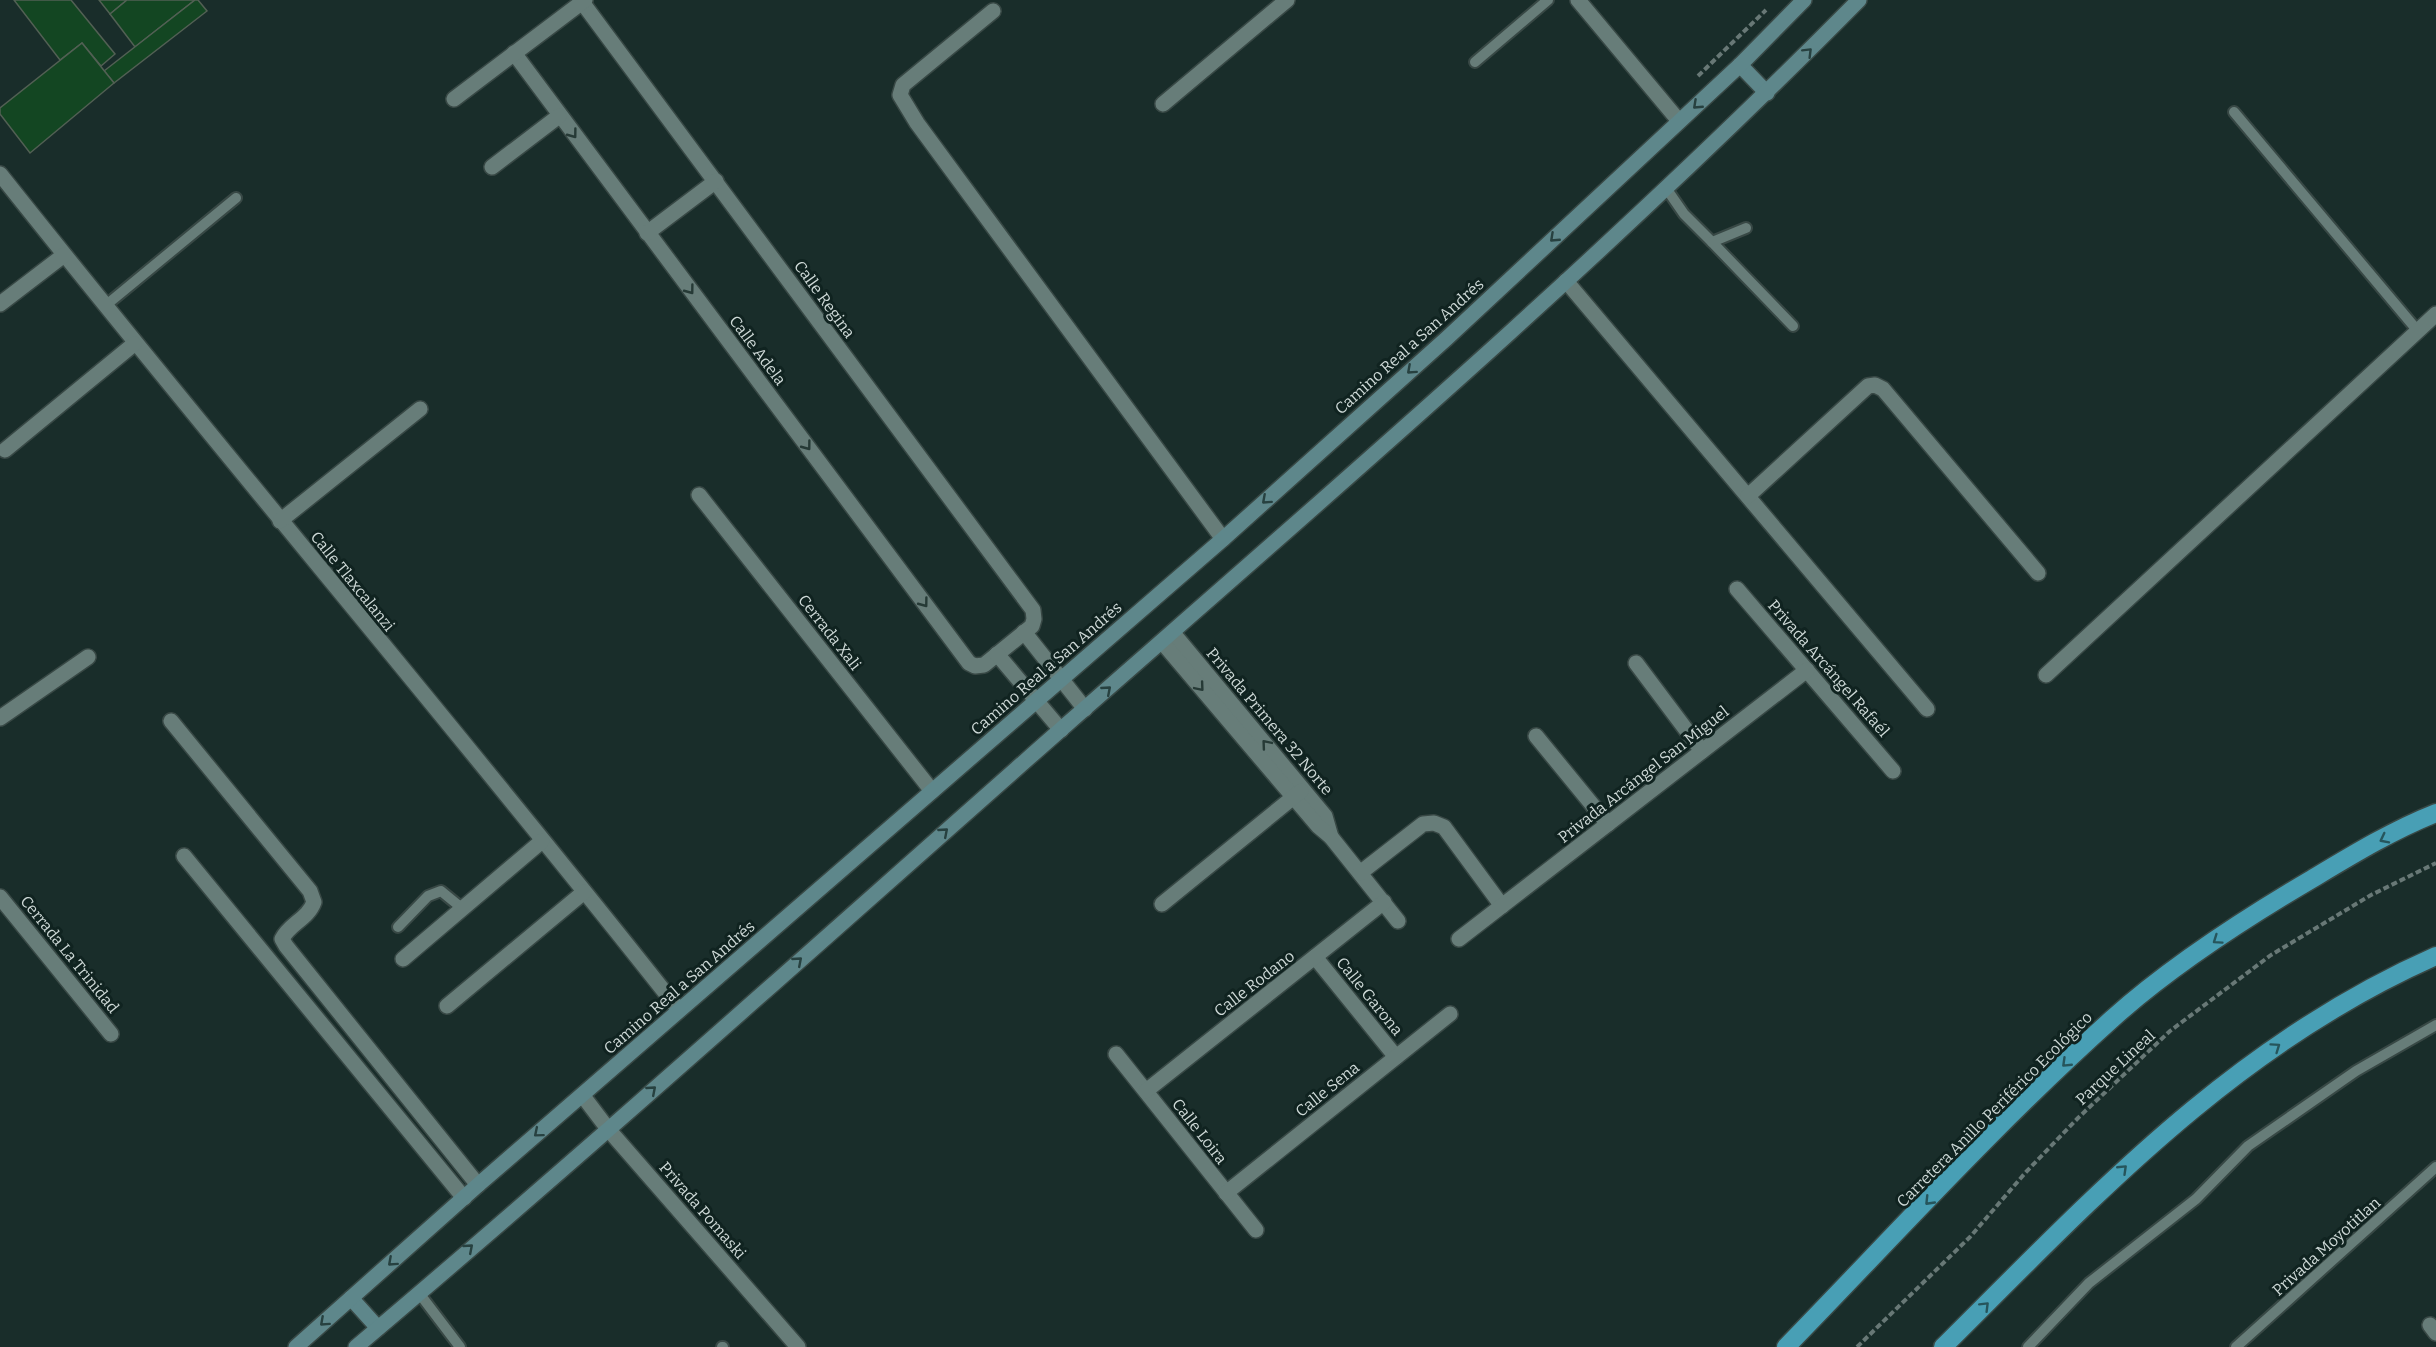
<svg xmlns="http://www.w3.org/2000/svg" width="2436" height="1347" font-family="Bitter,serif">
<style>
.building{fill:#134622;stroke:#526054;stroke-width:1.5}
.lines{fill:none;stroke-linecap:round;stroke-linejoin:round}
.lane-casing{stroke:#384845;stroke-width:14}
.street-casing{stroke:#384845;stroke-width:18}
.secondary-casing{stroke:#384845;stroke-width:18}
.highway-casing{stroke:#384845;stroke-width:21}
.path{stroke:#687876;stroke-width:4;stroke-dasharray:6 3;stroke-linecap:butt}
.lane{stroke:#677d79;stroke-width:10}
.street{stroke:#677d79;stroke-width:15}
.secondary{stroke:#5e878b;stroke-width:15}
.highway{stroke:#489fb5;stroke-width:18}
.oneway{stroke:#274140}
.oneway2{stroke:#263a36}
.oneway3{stroke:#26555c}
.labels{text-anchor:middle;stroke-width:6;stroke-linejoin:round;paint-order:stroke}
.street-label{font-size:16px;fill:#ced9d7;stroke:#102320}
</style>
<rect width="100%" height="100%" fill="#192d2a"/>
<g class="building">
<path d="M 14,0 L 71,0 L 115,54 L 101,66 L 82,43 L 60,60 Z"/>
<path d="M 99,0 L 127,0 L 110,14 Z"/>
<path d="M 127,0 L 195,0 L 135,47 L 110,14 Z"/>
<path d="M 195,0 L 198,0 L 207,11 L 114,83 L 104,71 Z"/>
<path d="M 82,43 L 114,83 L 30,153 L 0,114 L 0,108 Z"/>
</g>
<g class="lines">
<g class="lane-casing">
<g id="lane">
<path d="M 1475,62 L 1548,0"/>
<path d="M 2234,112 L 2417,330"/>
<path d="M 1666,188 L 1684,214 L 1712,242 L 1746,228"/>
<path d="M 1712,242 L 1793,326"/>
<path d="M 105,306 L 236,198"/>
<path d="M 398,927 L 428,896 L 441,891 L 463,909"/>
<path d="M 419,1293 L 460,1347"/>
<path d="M 722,1347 L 723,1347"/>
<path d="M 2028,1347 L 2089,1283 L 2196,1199 L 2248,1146 L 2356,1071 L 2436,1025"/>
<path d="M 2236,1347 L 2436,1167"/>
</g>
</g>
<g class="street-casing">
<g id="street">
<path d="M 1578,0 L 1679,121"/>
<path d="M 993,11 L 903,85 L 900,95 L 917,123 L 1223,539"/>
<path d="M 514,53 L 969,663 L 975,666 L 984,665 L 1032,626 L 1034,619 L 1033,610 L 582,2"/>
<path d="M 454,99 L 585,0"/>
<path d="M 1163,104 L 1287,0"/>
<path d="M 492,167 L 559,116"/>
<path d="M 0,174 C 223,455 457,728 679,1010"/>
<path d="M 647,233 L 716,181"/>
<path d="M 1566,281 L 1927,709"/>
<path d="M 0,304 L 64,255"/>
<path d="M 5,450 L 134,344"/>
<path d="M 699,495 L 932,791"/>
<path d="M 1748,496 L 1868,386 L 1875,385 L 1883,389 L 2038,573"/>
<path d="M 280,521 L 420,409"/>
<path d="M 1737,589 L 1893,771"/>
<path d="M 1024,632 L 1085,709"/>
<path d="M 1173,633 L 1325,816 L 1331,837"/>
<path d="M 1162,642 L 1318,826 L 1331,837 L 1398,921"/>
<path d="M 997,654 L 1061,730"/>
<path d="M 1636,663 L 1702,751"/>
<path d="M 2046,675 L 2436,314"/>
<path d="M 0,718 L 88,657"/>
<path d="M 171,721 L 310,891 L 314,902 C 308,919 289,924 282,939 L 286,946 L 478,1185"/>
<path d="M 1536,736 L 1608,824"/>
<path d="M 184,856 L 464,1198"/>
<path d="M 1360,873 L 1423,824 L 1434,823 L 1444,827 L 1502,906"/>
<path d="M 0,897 L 111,1034"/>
<path d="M 1162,904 L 1301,791"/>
<path d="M 1459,939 L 1807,670"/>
<path d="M 1315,957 L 1396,1057"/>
<path d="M 403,959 L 542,841"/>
<path d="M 447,1006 L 584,892"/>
<path d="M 1116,1054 L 1256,1230"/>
<path d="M 1146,1091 L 1384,902"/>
<path d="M 583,1096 L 608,1129 L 798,1347"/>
<path d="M 1226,1193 L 1450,1014"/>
<path d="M 2430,1325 L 2436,1333"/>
</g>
</g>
<g class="secondary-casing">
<g id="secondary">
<path d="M 1740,65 L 1767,93"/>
<path d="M 351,1298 L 378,1328"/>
<path d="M 296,1347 L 478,1185 L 1223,539 L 1446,339 L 1740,65 L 1804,0"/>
<path d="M 356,1347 C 596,1144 830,933 1066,725 C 1335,489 1607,255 1859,0"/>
</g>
</g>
<g class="highway-casing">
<g id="highway">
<path d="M 1786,1347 C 1893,1237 1997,1122 2112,1019 C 2171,966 2244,919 2312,879 C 2352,855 2393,830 2436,813"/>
<path d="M 1943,1347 C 2096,1195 2234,1045 2436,956"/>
</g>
</g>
<g class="path">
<path d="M 1698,76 L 1766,10"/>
<path d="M 1857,1347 L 1970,1237 L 2026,1172 L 2078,1118 L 2170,1031 L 2271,955 L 2371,895 L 2436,863"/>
</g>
<use href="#lane" class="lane"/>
<use href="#street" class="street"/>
<use href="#secondary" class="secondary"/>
<use href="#highway" class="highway"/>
</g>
<defs><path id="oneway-chevron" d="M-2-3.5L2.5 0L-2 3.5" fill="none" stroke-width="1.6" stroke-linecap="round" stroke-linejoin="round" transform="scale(1.5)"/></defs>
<g class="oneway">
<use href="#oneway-chevron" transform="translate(1808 52) rotate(-45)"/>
<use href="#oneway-chevron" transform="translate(1697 105) rotate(137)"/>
<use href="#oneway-chevron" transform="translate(1554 238) rotate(137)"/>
<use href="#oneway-chevron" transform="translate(1411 370) rotate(138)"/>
<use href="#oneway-chevron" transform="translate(1266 500) rotate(138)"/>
<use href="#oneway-chevron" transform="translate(1107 690) rotate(-41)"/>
<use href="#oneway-chevron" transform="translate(944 832) rotate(-41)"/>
<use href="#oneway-chevron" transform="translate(798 961) rotate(-41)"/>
<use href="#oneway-chevron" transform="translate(652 1090) rotate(-41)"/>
<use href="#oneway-chevron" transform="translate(538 1133) rotate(140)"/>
<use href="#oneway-chevron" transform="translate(469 1248) rotate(-41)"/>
<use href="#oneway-chevron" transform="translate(392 1262) rotate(138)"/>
<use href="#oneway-chevron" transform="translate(324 1322) rotate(138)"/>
</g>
<g class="oneway2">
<use href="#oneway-chevron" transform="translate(573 134) rotate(53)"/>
<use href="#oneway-chevron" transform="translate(690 290) rotate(53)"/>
<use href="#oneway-chevron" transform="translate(807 446) rotate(53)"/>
<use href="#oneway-chevron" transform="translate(924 603) rotate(53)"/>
<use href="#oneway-chevron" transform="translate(1200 687) rotate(50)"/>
<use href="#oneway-chevron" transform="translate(1266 744) rotate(-130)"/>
</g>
<g class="oneway3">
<use href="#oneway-chevron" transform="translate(2384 839) rotate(153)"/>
<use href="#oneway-chevron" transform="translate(2217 940) rotate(145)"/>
<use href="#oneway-chevron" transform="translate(2276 1047) rotate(-35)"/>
<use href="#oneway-chevron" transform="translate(2066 1063) rotate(136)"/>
<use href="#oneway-chevron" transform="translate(2123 1169) rotate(-44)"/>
<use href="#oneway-chevron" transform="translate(1929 1201) rotate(134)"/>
<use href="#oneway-chevron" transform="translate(1985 1306) rotate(-45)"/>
</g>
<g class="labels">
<g class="street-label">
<text transform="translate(825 299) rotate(54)" y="6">Calle Regina</text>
<text transform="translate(1409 346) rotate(-42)" y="6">Camino Real a San Andrés</text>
<text transform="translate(758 350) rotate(53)" y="6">Calle Adela</text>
<text transform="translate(353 581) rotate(51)" y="6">Calle Tlaxcalanzi</text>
<text transform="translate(830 632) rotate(52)" y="6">Cerrada Xali</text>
<text transform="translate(1046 668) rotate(-41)" y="6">Camino Real a San Andrés</text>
<text transform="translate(1829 668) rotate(49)" y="6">Privada Arcángel Rafaél</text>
<text transform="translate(1270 721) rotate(50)" y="6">Privada Primera 32 Norte</text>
<text transform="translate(1643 774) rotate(-38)" y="6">Privada Arcángel San Miguel</text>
<text transform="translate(70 954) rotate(51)" y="6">Cerrada La Trinidad</text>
<text transform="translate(1254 983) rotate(-38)" y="6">Calle Rodano</text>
<text transform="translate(679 987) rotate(-41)" y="6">Camino Real a San Andrés</text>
<text transform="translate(1370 996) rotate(51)" y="6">Calle Garona</text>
<text transform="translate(2115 1067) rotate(-43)" y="6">Parque Lineal</text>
<text transform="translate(1327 1089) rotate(-39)" y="6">Calle Sena</text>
<text transform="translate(1994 1109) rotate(-45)" y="6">Carretera Anillo Periférico Ecológico</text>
<text transform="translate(1200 1131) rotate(52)" y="6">Calle Loira</text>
<text transform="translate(703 1210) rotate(49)" y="6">Privada Pomaski</text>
<text transform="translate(2326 1246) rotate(-42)" y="6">Privada Moyotitlan</text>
</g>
</g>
</svg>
